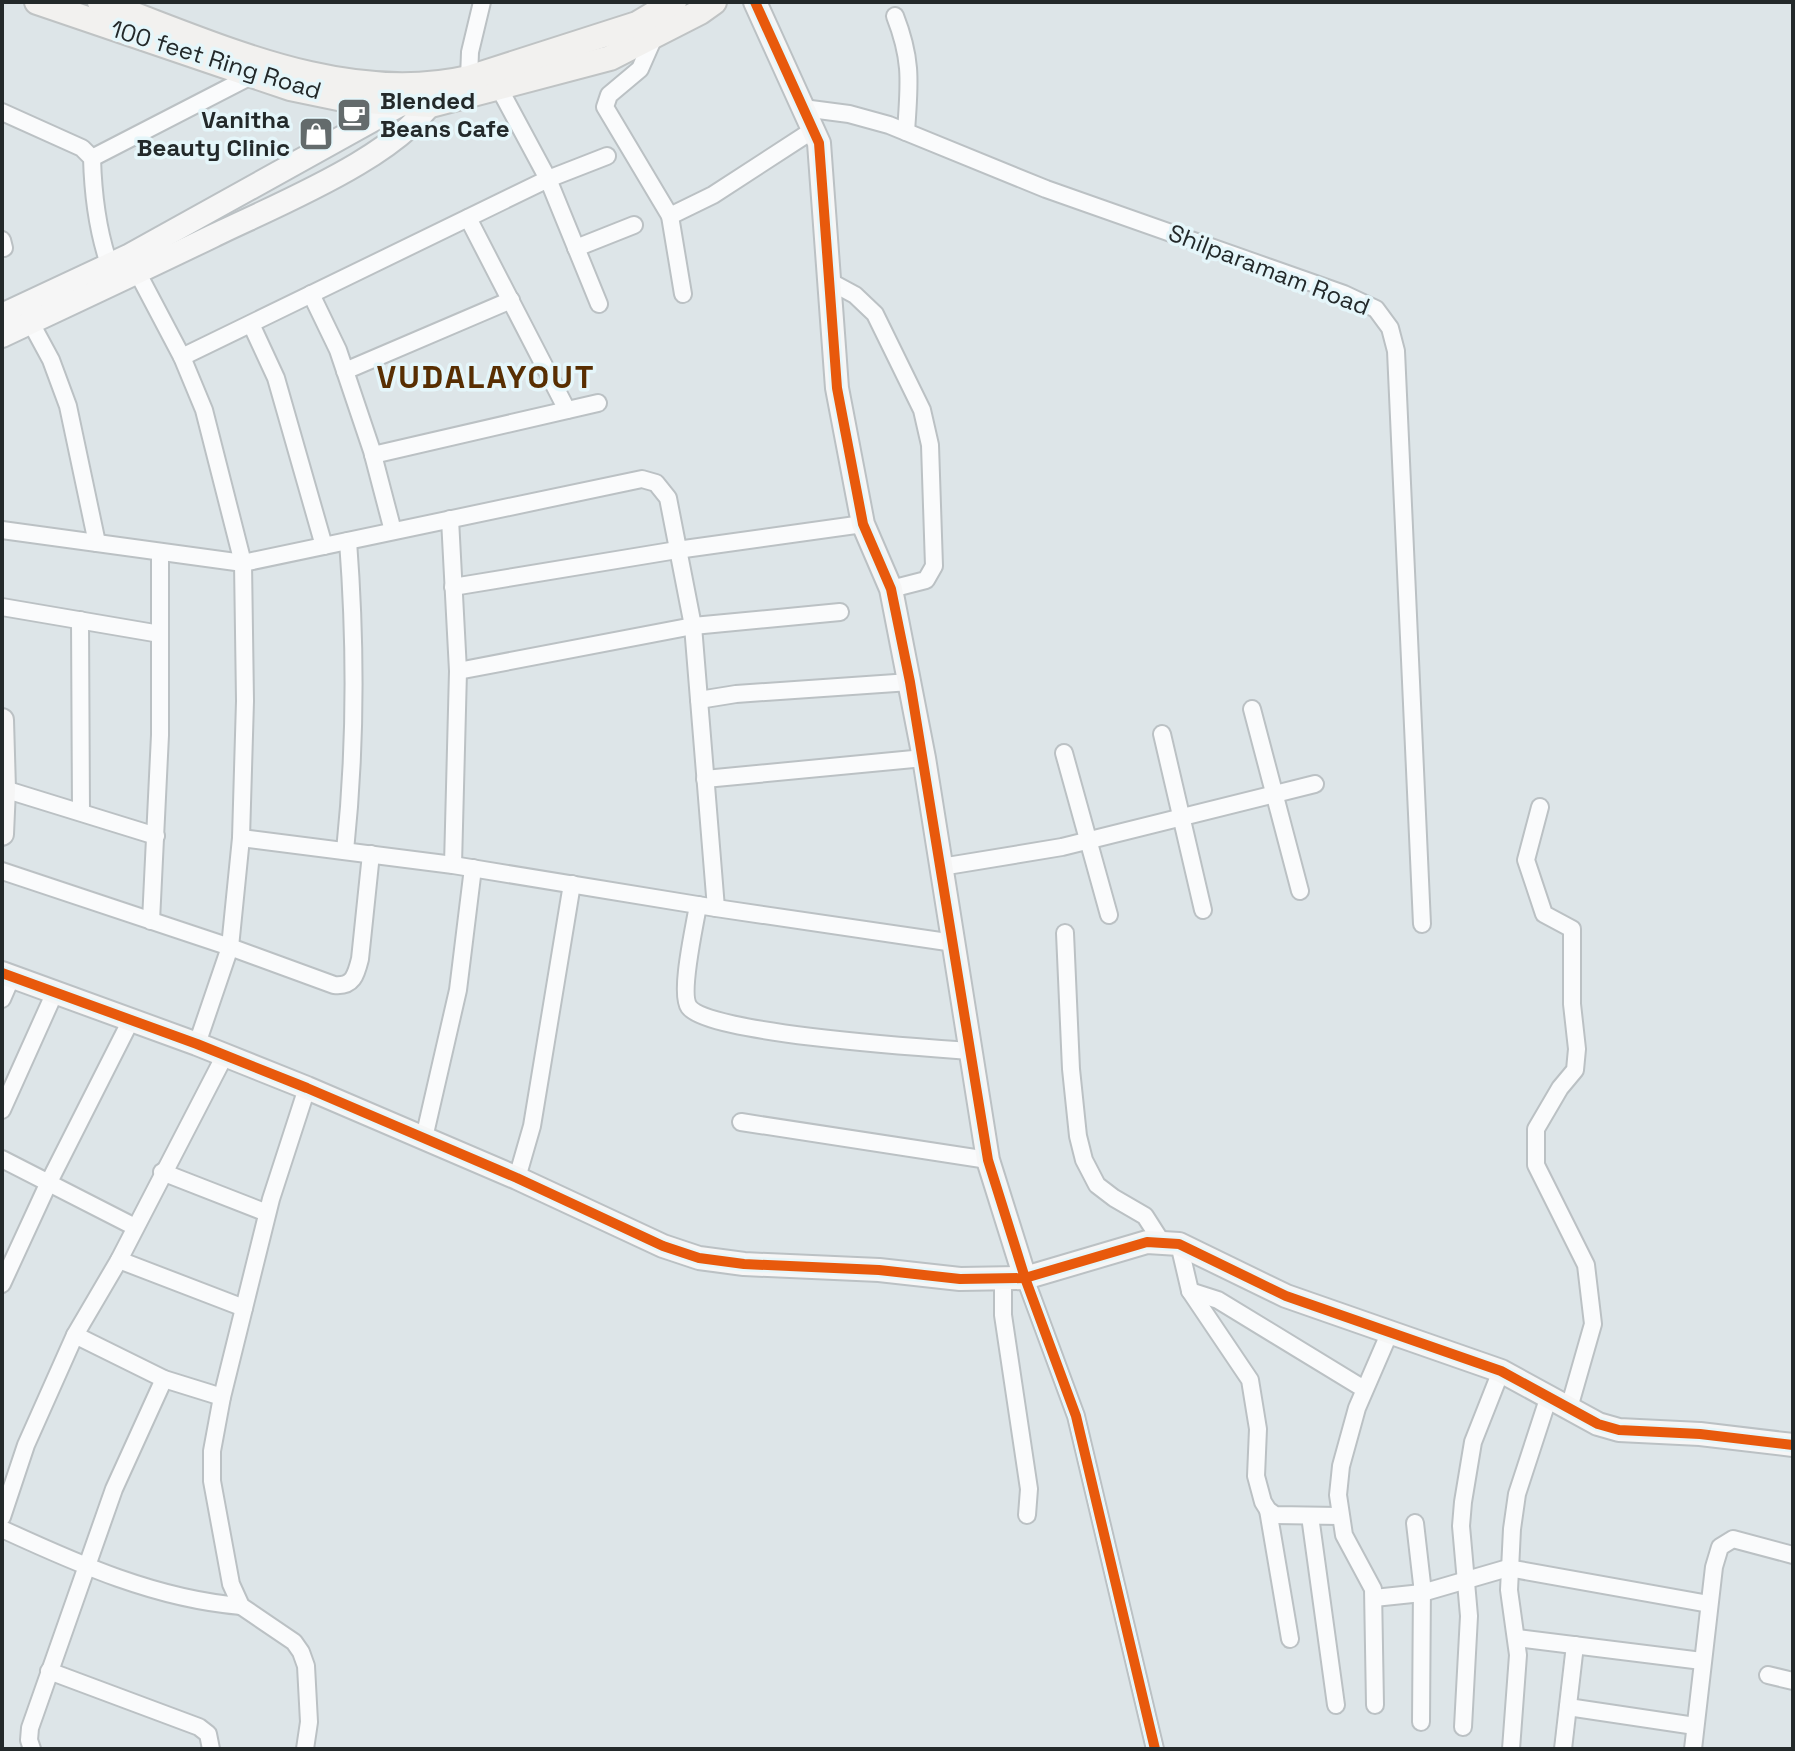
<svg xmlns="http://www.w3.org/2000/svg" width="1795" height="1751" font-family="'Space Grotesk',sans-serif">
<style>
.lines{fill:none;stroke-linecap:round;stroke-linejoin:round}
.street-casing{stroke:#bbc1c4;stroke-width:20}
.secondary-casing{stroke:#bbc1c4;stroke-width:26}
.primary-casing{stroke:#bfc3c4;stroke-width:28}
.street{stroke:#fafbfc;stroke-width:16}
.secondary{stroke:#f6f6f6;stroke-width:22}
.primary{stroke:#f2f1ef;stroke-width:24}
.cycleway-casing{stroke:#e5f6fa;stroke-width:15}
.cycleway{stroke:#e8590c;stroke-width:10}
.labels{text-anchor:middle;stroke-width:7;stroke-linejoin:round;paint-order:stroke}
.street-label{font-size:24px;fill:#23292a;stroke:#e5f6fa}
.poi-label{font-size:24px;font-weight:bold;fill:#23292a;stroke:#e5f6fa;text-anchor:start}
.district-label{font-size:32px;font-weight:bold;letter-spacing:2px;fill:#582e02;stroke:#e5f6fa}
</style>
<rect width="100%" height="100%" fill="#dde5e8"/>
<g class="lines">
<g class="street-casing">
<g id="street">
<path d="M 895,16 C 913,62 909,85 906,132"/>
<path d="M 655,35 L 640,69 L 609,95 L 605,107 L 670,216 L 683,294"/>
<path d="M 469,78 L 470,52 L 482,2"/>
<path d="M 498,86 L 548,179 L 599,304"/>
<path d="M 803,108 L 849,114 L 889,125 L 1046,189 L 1344,294 L 1376,309 L 1390,328 L 1396,351 L 1422,924"/>
<path d="M 2,112 L 82,148 L 92,158 C 93,195 97,229 109,264"/>
<path d="M 92,158 L 253,75"/>
<path d="M 670,216 L 713,195 L 813,130"/>
<path d="M 468,218 L 567,410"/>
<path d="M 2,240 L 4,248"/>
<path d="M 576,248 L 634,225"/>
<path d="M 133,264 L 182,357 L 204,410 L 243,563 L 245,701 L 241,838 L 230,947 L 197,1044"/>
<path d="M 829,281 L 855,295 L 875,314 L 922,410 L 930,445 L 934,566 L 926,580 L 891,589"/>
<path d="M 311,294 L 338,350 L 372,451 L 393,531"/>
<path d="M 31,323 L 51,360 L 68,406 L 97,543"/>
<path d="M 251,324 L 276,378 L 324,546"/>
<path d="M 182,357 L 548,179 L 607,156"/>
<path d="M 345,371 L 511,300"/>
<path d="M 373,455 L 598,403"/>
<path d="M 450,519 L 458,671 L 453,865"/>
<path d="M 2,530 L 243,563 L 642,479 L 656,483 L 668,498 L 693,626 L 716,908"/>
<path d="M 453,587 L 677,550 L 863,524"/>
<path d="M 2,607 L 160,634"/>
<path d="M 80,620 L 81,812"/>
<path d="M 458,671 L 693,626 L 840,612"/>
<path d="M 699,700 L 736,694 L 910,682"/>
<path d="M 1252,709 L 1300,891"/>
<path d="M 1162,734 L 1203,910"/>
<path d="M 1064,753 L 1109,915"/>
<path d="M 705,779 L 924,758"/>
<path d="M 4,789 L 156,836"/>
<path d="M 1540,807 L 1526,860 L 1544,914 L 1572,929 L 1572,1004 L 1577,1049 L 1575,1070 L 1560,1088 L 1536,1129 L 1536,1165 L 1586,1265 L 1593,1324 L 1569,1408"/>
<path d="M 241,838 L 453,865 L 716,908 L 954,943"/>
<path d="M 345,851 C 356,747 356,646 348,541"/>
<path d="M 941,867 L 1062,847 L 1315,784"/>
<path d="M 2,871 L 230,947 L 334,985 C 353,987 356,975 360,959 L 371,854"/>
<path d="M 698,905 C 695,925 679,993 689,1007 C 708,1034 929,1048 971,1051"/>
<path d="M 151,921 L 160,735 L 160,552"/>
<path d="M 1065,933 L 1071,1069 L 1078,1136 L 1084,1160 L 1097,1185 L 1114,1198 L 1145,1216 L 1161,1241"/>
<path d="M 2,999 L 12,976"/>
<path d="M 2,1110 L 55,992"/>
<path d="M 741,1122 L 988,1160"/>
<path d="M 424,1138 L 458,990 L 473,868"/>
<path d="M 2,1159 L 135,1227"/>
<path d="M 162,1172 L 267,1213"/>
<path d="M 517,1178 L 532,1126 L 572,884"/>
<path d="M 1179,1244 L 1190,1291 L 1250,1380 L 1258,1429 L 1256,1476 L 1263,1502 L 1268,1510 L 1275,1515 L 1339,1516"/>
<path d="M 119,1260 L 244,1308"/>
<path d="M 1003,1278 L 1003,1315 L 1029,1489 L 1027,1515"/>
<path d="M 1025,1278 L 1076,1416 L 1155,1749"/>
<path d="M 2,1284 L 49,1182 L 131,1020"/>
<path d="M 1190,1291 L 1218,1300 L 1364,1389"/>
<path d="M 75,1335 L 164,1379 L 222,1397"/>
<path d="M 1268,1510 L 1290,1639"/>
<path d="M 1310,1516 L 1336,1705"/>
<path d="M 2,1517 L 26,1445 L 75,1335 L 119,1260 L 225,1055"/>
<path d="M 1415,1523 L 1422,1584 L 1421,1722"/>
<path d="M 2,1529 C 78,1564 156,1599 241,1606"/>
<path d="M 1374,1598 L 1422,1593 L 1508,1568 L 1709,1604"/>
<path d="M 1517,1638 L 1702,1661"/>
<path d="M 49,1671 L 199,1727 L 208,1734 L 211,1749"/>
<path d="M 1768,1675 L 1793,1681"/>
<path d="M 1375,1705 L 1373,1589 L 1344,1535 L 1338,1495 L 1341,1466 L 1357,1408 L 1389,1334"/>
<path d="M 1568,1707 L 1695,1726"/>
<path d="M 1463,1727 L 1469,1616 L 1461,1526 L 1463,1502 L 1473,1442 L 1501,1371"/>
<path d="M 32,1749 L 29,1740 L 30,1728 L 114,1489 L 164,1379"/>
<path d="M 305,1749 L 309,1722 L 306,1666 L 301,1652 L 294,1642 L 241,1606 L 231,1584 L 212,1481 L 212,1451 L 222,1397 L 271,1199 L 307,1088"/>
<path d="M 1511,1749 L 1518,1655 L 1509,1590 L 1512,1529 L 1517,1494 L 1549,1396"/>
<path d="M 1563,1749 L 1575,1645"/>
<path d="M 1693,1749 L 1714,1567 L 1720,1547 L 1733,1539 L 1793,1555"/>
</g>
</g>
<g class="secondary-casing">
<g id="secondary">
<path d="M 755,2 L 819,143 L 837,388 L 863,524 L 891,589 L 924,758 L 988,1160 L 1025,1278"/>
<path d="M 2,315 L 128,256 L 402,104 L 405,99"/>
<path d="M 2,336 C 72,303 143,270 213,236 C 274,206 406,154 437,93"/>
<path d="M 2,720 L 4,789 L 2,834"/>
<path d="M 2,973 L 197,1044 L 307,1088 L 517,1178 L 663,1246 L 699,1258 L 744,1264 L 879,1270 L 960,1279 L 1025,1278 L 1147,1242 L 1179,1244 L 1286,1296 L 1501,1371 L 1598,1424 L 1619,1430 L 1700,1434 L 1793,1445"/>
</g>
</g>
<g class="primary-casing">
<g id="primary">
<path d="M 37,2 L 290,88 L 348,100 L 431,105 L 610,58 L 700,12 L 714,2"/>
<path d="M 100,2 C 216,44 343,107 469,78 L 637,24 L 674,2"/>
</g>
</g>
<use href="#street" class="street"/>
<use href="#secondary" class="secondary"/>
<use href="#primary" class="primary"/>
<g class="cycleway-casing">
<g id="cycleway">
<path d="M 755,2 L 819,143 L 837,388 L 863,524 L 891,589 L 910,682 L 988,1160 L 1025,1278 L 1076,1416 L 1155,1749"/>
<path d="M 2,973 L 197,1044 L 307,1088 L 517,1178 L 663,1246 L 699,1258 L 744,1264 L 879,1270 L 960,1279 L 1025,1278 L 1147,1242 L 1179,1244 L 1286,1296 L 1501,1371 L 1598,1424 L 1619,1430 L 1700,1434 L 1793,1445"/>
</g>
</g>
<use href="#cycleway" class="cycleway"/>
</g>
<defs>
<g id="cafe-square" transform="scale(1.8)"><rect x="-9" y="-9" width="18" height="18" rx="4" fill="#646b6c" stroke="#e5f6fa"/><path d="M-5.5-4.5H6V0H3Q3 3.5 0 3.5H-2.5Q-5.5 3.5-5.5 0ZM3-3.2v2h1.7v-2ZM-6 4.5H4V6H-6Z" fill="#fff"/></g>
<g id="shop-square" transform="scale(1.8)"><rect x="-9" y="-9" width="18" height="18" rx="4" fill="#646b6c" stroke="#e5f6fa"/><path d="M-5-2.5h2.3a2.7 3.5 0 0 1 5.4 0H5L5.5 6h-11ZM-1.5-2.5h3a1.5 2.3 0 0 0-3 0Z" fill="#fff"/></g>
</defs>
<g fill-rule="evenodd">
<use href="#cafe-square" x="354" y="115"/>
<use href="#shop-square" x="316" y="134"/>
</g>
<g class="labels">
<g class="street-label">
<text transform="translate(216 60) rotate(17)" y="8">100 feet Ring Road</text>
<text transform="translate(1269 270) rotate(21)" y="8">Shilparamam Road</text>
</g>
<g class="poi-label">
<text x="380" y="109">Blended<tspan x="380" dy="28">Beans Cafe</tspan></text>
<text x="290" y="128" text-anchor="end">Vanitha<tspan x="290" dy="28">Beauty Clinic</tspan></text>
</g>
<g class="district-label">
<text x="486" y="388">VUDALAYOUT</text>
</g>
</g>
<rect width="1795" height="1751" fill="none" stroke="#23292a" stroke-width="8"/>
</svg>
